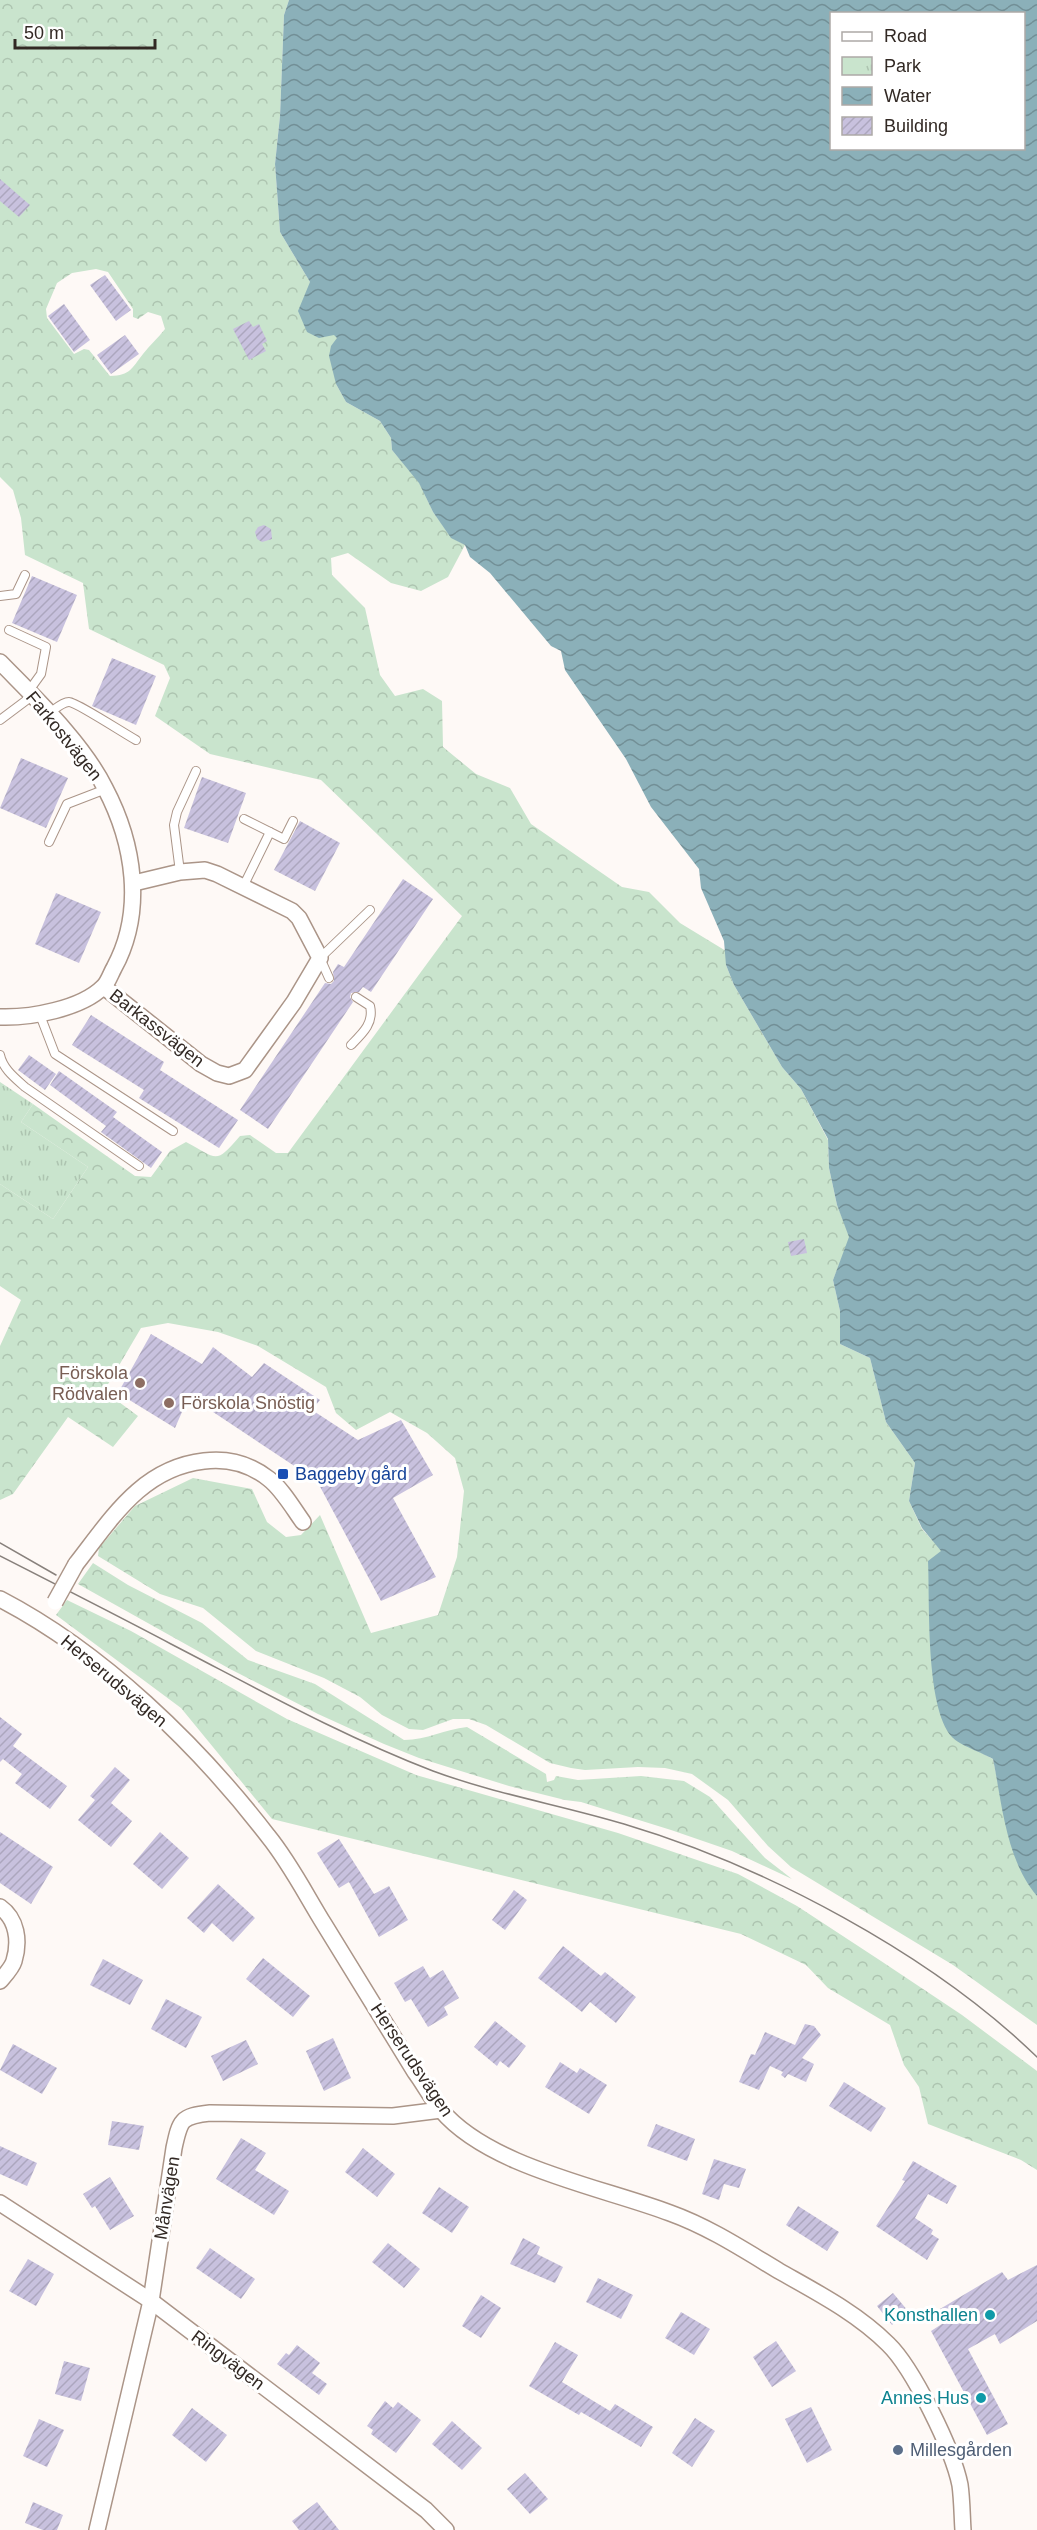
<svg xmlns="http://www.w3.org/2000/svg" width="1037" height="2530" font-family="Helvetica,sans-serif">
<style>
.forest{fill:url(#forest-crowns);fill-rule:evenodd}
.park{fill:url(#park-tufts)}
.water{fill:url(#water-waves);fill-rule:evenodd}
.building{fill:url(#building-hatch)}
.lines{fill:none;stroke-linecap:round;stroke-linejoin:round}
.lane-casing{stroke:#ab9588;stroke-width:10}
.street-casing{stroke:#ab9588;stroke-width:18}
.lane{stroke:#fff;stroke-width:8}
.street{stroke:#fff;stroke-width:15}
.tram{stroke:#88817c;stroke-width:1.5}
.street-bridge-casing{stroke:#ab9588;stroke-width:18;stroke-linecap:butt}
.street-bridge{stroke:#fff;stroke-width:15}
.education-dot{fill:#8d6e63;stroke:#fff;stroke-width:2}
.transit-dot{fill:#1a4fb4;stroke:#fff;stroke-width:2}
.culture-dot{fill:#0f9aa8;stroke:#fff;stroke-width:2}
.service-dot{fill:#5c6f8a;stroke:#fff;stroke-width:2}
.labels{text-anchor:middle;stroke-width:6;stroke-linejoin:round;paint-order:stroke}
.street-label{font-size:18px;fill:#322924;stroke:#fff}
.education-label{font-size:18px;fill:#785e54;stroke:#fff;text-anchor:end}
.transit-label{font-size:18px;fill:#164399;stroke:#fff;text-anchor:start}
.culture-label{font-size:18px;fill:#0d838f;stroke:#fff;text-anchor:end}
.service-label{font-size:18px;fill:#4e5e75;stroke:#fff;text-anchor:start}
</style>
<defs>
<pattern id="forest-crowns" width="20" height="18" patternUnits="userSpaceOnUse" patternTransform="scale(1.5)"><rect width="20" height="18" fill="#c9e4cd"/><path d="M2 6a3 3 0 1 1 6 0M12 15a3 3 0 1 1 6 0" fill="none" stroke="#adc4b0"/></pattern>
<pattern id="park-tufts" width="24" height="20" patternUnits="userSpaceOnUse" patternTransform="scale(1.5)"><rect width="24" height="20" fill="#c9e4cd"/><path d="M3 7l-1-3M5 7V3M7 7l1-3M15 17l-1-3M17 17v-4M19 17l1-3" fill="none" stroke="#adc4b0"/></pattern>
<pattern id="water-waves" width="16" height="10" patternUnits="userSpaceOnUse" patternTransform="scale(1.5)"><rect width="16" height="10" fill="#8bb0b9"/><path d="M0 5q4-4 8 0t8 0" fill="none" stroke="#728f96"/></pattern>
<pattern id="building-hatch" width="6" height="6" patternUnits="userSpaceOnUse" patternTransform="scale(1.5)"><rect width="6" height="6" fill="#c8c1de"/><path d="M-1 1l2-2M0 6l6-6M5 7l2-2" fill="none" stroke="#aca6be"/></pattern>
</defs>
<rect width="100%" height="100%" fill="#fef9f6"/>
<g class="forest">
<path d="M 0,0 L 289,0 L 284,15 L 280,116 L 275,164 L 280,232 L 310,282 L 337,338 L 336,384 L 346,402 L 380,421 L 391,438 L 392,450 L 419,482 L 433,512 L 451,537 L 465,545 L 448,577 L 421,591 L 391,583 L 348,553 L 331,558 L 332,575 L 365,608 L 380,675 L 395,696 L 423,689 L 442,701 L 443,747 L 476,774 L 510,788 L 531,824 L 622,887 L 649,892 L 680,923 L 726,951 L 726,965 L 734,985 L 782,1067 L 801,1089 L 828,1140 L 829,1168 L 837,1205 L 850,1237 L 833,1280 L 840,1311 L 840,1344 L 870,1358 L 886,1422 L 915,1463 L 909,1501 L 922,1529 L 942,1551 L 953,1738 L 993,1759 L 1008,1832 L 1018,1864 L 1037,1896 L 1037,2025 L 953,1965 L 791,1867 L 768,1846 L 728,1800 L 692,1774 L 665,1768 L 638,1767 L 585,1770 L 571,1768 L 550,1763 L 486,1725 L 469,1719 L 453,1719 L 423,1730 L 409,1729 L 382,1715 L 360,1697 L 324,1678 L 256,1651 L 203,1608 L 160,1594 L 98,1556 L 99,1548 L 135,1506 L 193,1478 L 252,1489 L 267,1522 L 286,1537 L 301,1535 L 320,1515 L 371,1633 L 438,1615 L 457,1557 L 464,1491 L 455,1458 L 427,1433 L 390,1412 L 356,1430 L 336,1413 L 326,1387 L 258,1346 L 218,1332 L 168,1323 L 141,1328 L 104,1391 L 138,1416 L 113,1447 L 68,1417 L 13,1494 L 0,1500 L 0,1346 L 21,1300 L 0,1286 L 0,1184 L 53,1219 L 88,1167 L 21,1122 L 33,1104 L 135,1176 L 151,1177 L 170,1151 L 186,1142 C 218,1159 215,1165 240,1136 L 250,1135 L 276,1153 L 288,1153 L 462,916 L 321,780 L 210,754 L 155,716 L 170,678 L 164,665 L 89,629 L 83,583 L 25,555 L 21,518 L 13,490 L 0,477 ZM 96,269 L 108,272 L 133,309 L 133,317 L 138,319 L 148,312 L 161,316 L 165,329 C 158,338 150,345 143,354 C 131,369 131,375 110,376 L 89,350 L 84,349 L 74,354 L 47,318 L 46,309 L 57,283 L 72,273 Z"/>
<path d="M 93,1563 L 128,1585 L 202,1623 L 248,1660 L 315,1684 L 404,1740 C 427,1740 445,1729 467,1727 L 546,1774 L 547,1782 L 554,1780 L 556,1776 L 578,1780 L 641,1776 L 684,1781 L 710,1797 L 765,1858 L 792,1879 L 732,1851 L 671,1830 L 581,1802 L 565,1800 L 509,1786 L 419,1758 L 384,1744 L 318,1714 L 230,1669 L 78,1584 Z"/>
<path d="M 67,1600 L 131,1631 L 287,1719 L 416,1775 L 618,1833 L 738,1874 L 797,1906 L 881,1961 L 962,2015 L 1037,2071 L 1037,2170 L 1021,2160 L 928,2124 L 919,2087 L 904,2065 L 890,2025 L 828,1988 L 806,1965 L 741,1934 L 272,1819 L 181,1708 L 56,1615 Z"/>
</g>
<path class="park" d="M 0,1082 L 33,1104 L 21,1122 L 88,1167 L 53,1219 L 0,1184 Z"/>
<path class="water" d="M 289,0 L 1037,0 L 1037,1896 C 1006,1860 1002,1803 993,1759 C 983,1753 959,1745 952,1737 C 925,1707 930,1602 928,1561 L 941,1551 L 922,1528 L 909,1501 L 915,1463 L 886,1422 L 870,1358 L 840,1344 L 840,1311 L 833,1280 L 849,1237 L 837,1205 L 829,1168 L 828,1139 L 801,1089 L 782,1067 L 734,985 L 726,965 L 724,941 L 701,888 L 699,869 L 651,807 L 626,759 L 565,670 L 561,651 L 551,646 L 490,573 L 470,557 L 465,545 L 451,538 L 433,512 L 419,483 L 392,450 L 391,438 L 380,421 L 346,402 L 336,384 L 329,356 L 331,346 L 337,338 L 334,335 L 319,338 L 307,332 L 298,311 L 310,282 L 280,232 L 275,164 L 280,116 L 284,15 ZM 832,14 L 1024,14 L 1024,148 L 832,148 Z"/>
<g class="building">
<path d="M 0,179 L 30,205 L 19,217 L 0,201 Z"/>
<path d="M 105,275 L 131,310 L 116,321 L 90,285 Z"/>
<path d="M 64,304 L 90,340 L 74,352 L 48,316 Z"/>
<path d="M 249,321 L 253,327 L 259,324 L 267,341 L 262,344 L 266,351 L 249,360 L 233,329 Z"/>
<path d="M 125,335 L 139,354 L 111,374 L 97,355 Z"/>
<path d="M 264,525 L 271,529 L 272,539 L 262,542 L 257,539 L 255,532 L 258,527 Z"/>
<path d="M 32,576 L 77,595 L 57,642 L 12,623 Z"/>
<path d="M 112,658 L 156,676 L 136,725 L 92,706 Z"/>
<path d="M 21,758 L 68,778 L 46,828 L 0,808 Z"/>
<path d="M 202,777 L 246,793 L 228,843 L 184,828 Z"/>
<path d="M 300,821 L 340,843 L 315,891 L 274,870 Z"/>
<path d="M 403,879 L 433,899 L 371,992 L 363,987 L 359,992 L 351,993 L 350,997 L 353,1002 L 268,1129 L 240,1110 L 325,983 L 331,984 L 334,981 L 333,972 L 338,964 L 344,967 Z"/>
<path d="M 56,893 L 101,912 L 79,963 L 35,944 Z"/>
<path d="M 91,1015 L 164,1062 L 160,1070 L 238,1120 L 219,1148 L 139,1098 L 144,1090 L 72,1045 Z"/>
<path d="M 29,1055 L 56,1074 L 45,1090 L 18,1070 Z"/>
<path d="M 59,1071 L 117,1112 L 113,1117 L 162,1152 L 151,1168 L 101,1132 L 106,1126 L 50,1085 Z"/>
<path d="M 804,1239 L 807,1253 L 791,1256 L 788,1242 Z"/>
<path d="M 151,1334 L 202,1364 L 213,1347 L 252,1377 L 264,1363 L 320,1400 L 312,1410 L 358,1440 L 401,1420 L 433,1475 L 393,1498 L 436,1577 L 381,1601 L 317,1481 L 189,1396 L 175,1428 L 118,1393 Z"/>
<path d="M 0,1717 L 22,1734 L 13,1746 L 67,1786 L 50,1809 L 15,1783 L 22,1774 L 3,1759 L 0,1762 Z"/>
<path d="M 115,1767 L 130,1780 L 111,1803 L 132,1821 L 111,1847 L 78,1820 L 95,1800 L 90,1796 Z"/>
<path d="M 0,1832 L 53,1867 L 31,1904 L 0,1883 Z"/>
<path d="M 160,1832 L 189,1858 L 162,1889 L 133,1864 Z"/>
<path d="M 339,1839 L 374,1894 L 389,1886 L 408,1920 L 379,1937 L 349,1882 L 339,1888 L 317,1853 Z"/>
<path d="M 218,1884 L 255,1918 L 233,1942 L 212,1923 L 204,1933 L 187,1918 Z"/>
<path d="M 514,1890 L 527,1900 L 505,1930 L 492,1920 Z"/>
<path d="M 563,1946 L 601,1976 L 605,1972 L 636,1997 L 616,2023 L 590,2002 L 582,2012 L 538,1978 Z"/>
<path d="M 263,1958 L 310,1996 L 293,2017 L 246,1979 Z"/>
<path d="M 103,1959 L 143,1980 L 130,2005 L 90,1985 Z"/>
<path d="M 423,1966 L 430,1978 L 443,1970 L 459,1998 L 444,2007 L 448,2015 L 428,2027 L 411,1999 L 405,2002 L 394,1983 Z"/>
<path d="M 166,1999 L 202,2017 L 186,2048 L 151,2029 Z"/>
<path d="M 495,2021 L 526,2046 L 509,2068 L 500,2061 L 497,2066 L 474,2047 Z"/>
<path d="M 805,2024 L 814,2026 L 821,2035 L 802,2058 L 814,2064 L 806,2082 L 788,2074 L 785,2078 L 781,2075 L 783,2072 L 770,2066 L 759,2090 L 739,2082 L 751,2054 L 755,2055 L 765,2032 L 795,2045 Z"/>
<path d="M 333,2038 L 351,2078 L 324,2091 L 306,2051 Z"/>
<path d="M 246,2040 L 258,2064 L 223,2081 L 211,2056 Z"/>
<path d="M 13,2044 L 57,2068 L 42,2094 L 0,2070 Z"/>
<path d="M 560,2062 L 577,2073 L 580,2068 L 607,2085 L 589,2114 L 545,2087 Z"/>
<path d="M 844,2082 L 886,2108 L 871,2132 L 829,2106 Z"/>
<path d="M 112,2121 L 144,2126 L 139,2150 L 108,2145 Z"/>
<path d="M 656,2124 L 695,2139 L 687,2161 L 647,2146 Z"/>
<path d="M 241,2138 L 266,2153 L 255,2170 L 289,2191 L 274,2215 L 216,2179 Z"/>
<path d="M 0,2146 L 37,2163 L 27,2186 L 0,2174 Z"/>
<path d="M 363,2148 L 395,2174 L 377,2197 L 345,2172 Z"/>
<path d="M 714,2159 L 746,2169 L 739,2188 L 724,2184 L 719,2200 L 702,2194 Z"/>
<path d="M 913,2161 L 957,2186 L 947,2204 L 928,2194 L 915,2218 L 933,2230 L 931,2234 L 939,2239 L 927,2260 L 876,2226 L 905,2181 L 902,2180 Z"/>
<path d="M 110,2177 L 134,2216 L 110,2230 L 95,2206 L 92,2208 L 83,2194 Z"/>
<path d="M 439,2187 L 469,2207 L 452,2233 L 422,2213 Z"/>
<path d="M 798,2206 L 839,2232 L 827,2251 L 786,2225 Z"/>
<path d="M 523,2238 L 540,2247 L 537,2254 L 563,2267 L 555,2283 L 510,2264 Z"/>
<path d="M 388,2243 L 420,2269 L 404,2288 L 372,2262 Z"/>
<path d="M 210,2248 L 255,2279 L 241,2299 L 196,2268 Z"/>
<path d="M 28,2259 L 54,2274 L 36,2306 L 9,2291 Z"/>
<path d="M 1037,2265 L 1037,2321 L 1000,2344 L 995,2334 L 968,2349 L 1008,2424 L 987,2435 L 931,2331 L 945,2322 L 940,2309 L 1002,2272 L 1008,2280 Z"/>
<path d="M 598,2278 L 633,2295 L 621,2319 L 586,2302 Z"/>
<path d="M 893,2293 L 908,2311 L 892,2325 L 877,2306 Z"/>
<path d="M 481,2295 L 501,2308 L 481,2338 L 462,2326 Z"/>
<path d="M 681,2312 L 710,2329 L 694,2355 L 665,2338 Z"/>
<path d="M 776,2341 L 796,2371 L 772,2387 L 753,2357 Z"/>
<path d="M 555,2342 L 578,2355 L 562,2382 L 610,2411 L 615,2404 L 653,2427 L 641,2447 L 581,2412 L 579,2415 L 529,2386 Z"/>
<path d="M 297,2345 L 320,2363 L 312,2373 L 327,2384 L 319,2395 L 277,2364 L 286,2353 L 289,2355 Z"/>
<path d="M 64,2361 L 90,2368 L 81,2401 L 55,2394 Z"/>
<path d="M 385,2401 L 393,2408 L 398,2402 L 421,2420 L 396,2453 L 371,2434 L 373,2430 L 367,2426 Z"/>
<path d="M 811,2407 L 832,2450 L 807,2463 L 785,2419 Z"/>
<path d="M 192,2408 L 227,2435 L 206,2462 L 172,2435 Z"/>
<path d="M 695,2418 L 715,2431 L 692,2467 L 672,2453 Z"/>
<path d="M 39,2419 L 64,2430 L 47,2467 L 23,2456 Z"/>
<path d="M 452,2421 L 482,2448 L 462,2470 L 432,2444 Z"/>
<path d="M 525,2473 L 548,2499 L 530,2514 L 507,2489 Z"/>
<path d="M 33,2502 L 63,2515 L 57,2530 L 43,2530 L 25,2523 Z"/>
<path d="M 317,2502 L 339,2530 L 299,2530 L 292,2521 Z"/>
</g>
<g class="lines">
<g class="lane-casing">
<g id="lane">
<path d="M 0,596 L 16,594 L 25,575"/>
<path d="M 9,630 L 46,647 L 41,674 L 28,692"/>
<path d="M 48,714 C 54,710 62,702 69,702 C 76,702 125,734 136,740"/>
<path d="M 0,720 L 32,696"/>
<path d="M 244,819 L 284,839 L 293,821"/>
<path d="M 49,842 L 67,804 L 106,789"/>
<path d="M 180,872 L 174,825 L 177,812 L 196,771"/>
<path d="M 243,887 L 270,832"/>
<path d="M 329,978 L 320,958 L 370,910"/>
<path d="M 40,1015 L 55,1054 L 173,1131"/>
<path d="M 351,1045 C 363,1033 374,1023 370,1006 L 356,997"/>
<path d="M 0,1055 C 3,1069 15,1078 25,1087 L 139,1166"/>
</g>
</g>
<g class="street-casing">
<g id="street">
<path d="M 0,662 C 36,699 82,742 105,788 C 134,843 145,911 114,968 C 111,973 108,983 103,987 C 81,1009 30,1018 0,1017"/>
<path d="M 104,987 L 201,1064 L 217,1073 L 229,1076 L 245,1070 L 294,1002 L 320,958 L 299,918 L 292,911 L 217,874 L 205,870 L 180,872 L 134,883"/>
<path d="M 76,1564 C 112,1518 142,1468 204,1461 C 228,1458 250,1464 269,1479 C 282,1489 293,1508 303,1522"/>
<path d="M 0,1599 C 102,1652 198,1745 268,1836 C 290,1863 306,1895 324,1924 C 355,1974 385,2023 415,2072 C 424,2084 431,2098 441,2110 C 489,2167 601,2187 670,2213 C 709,2227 744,2250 779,2271 C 816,2292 857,2313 888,2344 C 913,2368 953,2450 960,2485 C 962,2499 962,2515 963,2530"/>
<path d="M 0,1907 C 17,1919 20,1941 14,1961 C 12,1968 5,1975 0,1981"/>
<path d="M 0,2203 L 151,2301 L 426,2510 L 446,2530"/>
<path d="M 97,2530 L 151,2301 L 174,2148 C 180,2120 181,2116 210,2113 L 393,2116 L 441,2110"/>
</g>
</g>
<use href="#lane" class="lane"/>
<use href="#street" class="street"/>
<g class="tram">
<path d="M 0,1543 L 56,1575"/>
<path d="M 0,1556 C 57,1585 114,1614 171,1644 C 258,1689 342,1736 433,1771 C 495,1794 561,1805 624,1824 C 765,1866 931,1954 1037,2057"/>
</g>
<g class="street-bridge-casing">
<path id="street-bridge" d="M 55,1602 L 76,1564"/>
</g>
<use href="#street-bridge" class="street-bridge"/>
</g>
<g class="education-dot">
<circle cx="140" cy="1383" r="6"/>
<circle cx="169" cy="1403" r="6"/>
</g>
<rect class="transit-dot" x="277" y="1468" width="12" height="12" rx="3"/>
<g class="culture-dot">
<circle cx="990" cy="2315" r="6"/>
<circle cx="981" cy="2398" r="6"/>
</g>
<circle class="service-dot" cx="898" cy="2450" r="6"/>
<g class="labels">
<g class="street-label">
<text transform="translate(64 736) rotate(51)" y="6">Farkostvägen</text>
<text transform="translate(157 1028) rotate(38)" y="6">Barkassvägen</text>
<text transform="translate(114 1681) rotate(40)" y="6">Herserudsvägen</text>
<text transform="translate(412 2060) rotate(56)" y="6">Herserudsvägen</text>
<text transform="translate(167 2198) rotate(-81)" y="6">Månvägen</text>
<text transform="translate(228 2360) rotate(37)" y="6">Ringvägen</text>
</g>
<g class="education-label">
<text x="128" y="1379">Förskola<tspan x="128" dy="21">Rödvalen</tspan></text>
<text x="181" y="1409" text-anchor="start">Förskola Snöstig</text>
</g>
<g class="transit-label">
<text x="295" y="1480">Baggeby gård</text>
</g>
<g class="culture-label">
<text x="978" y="2321">Konsthallen</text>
<text x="969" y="2404">Annes Hus</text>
</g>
<g class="service-label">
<text x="910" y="2456">Millesgården</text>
</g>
</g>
<rect x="830" y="12" width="195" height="138" fill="#ffffff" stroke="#ada9a7" stroke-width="1.5"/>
<rect x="842" y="32" width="30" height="9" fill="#ffffff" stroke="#ada9a7" stroke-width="1.5"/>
<text x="884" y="42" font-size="18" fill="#322924">Road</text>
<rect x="842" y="57" width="30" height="18" fill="url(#park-tufts)" stroke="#ada9a7" stroke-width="1.5"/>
<text x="884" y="72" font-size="18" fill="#322924">Park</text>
<rect x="842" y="87" width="30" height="18" fill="url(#water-waves)" stroke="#ada9a7" stroke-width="1.5"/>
<text x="884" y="102" font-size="18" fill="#322924">Water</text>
<rect x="842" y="117" width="30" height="18" fill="url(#building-hatch)" stroke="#ada9a7" stroke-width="1.5"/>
<text x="884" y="132" font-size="18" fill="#322924">Building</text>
<path d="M15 39v9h140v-9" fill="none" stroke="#322924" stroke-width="3"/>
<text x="24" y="39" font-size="18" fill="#322924" stroke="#ffffff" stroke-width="4.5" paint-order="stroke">50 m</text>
</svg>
